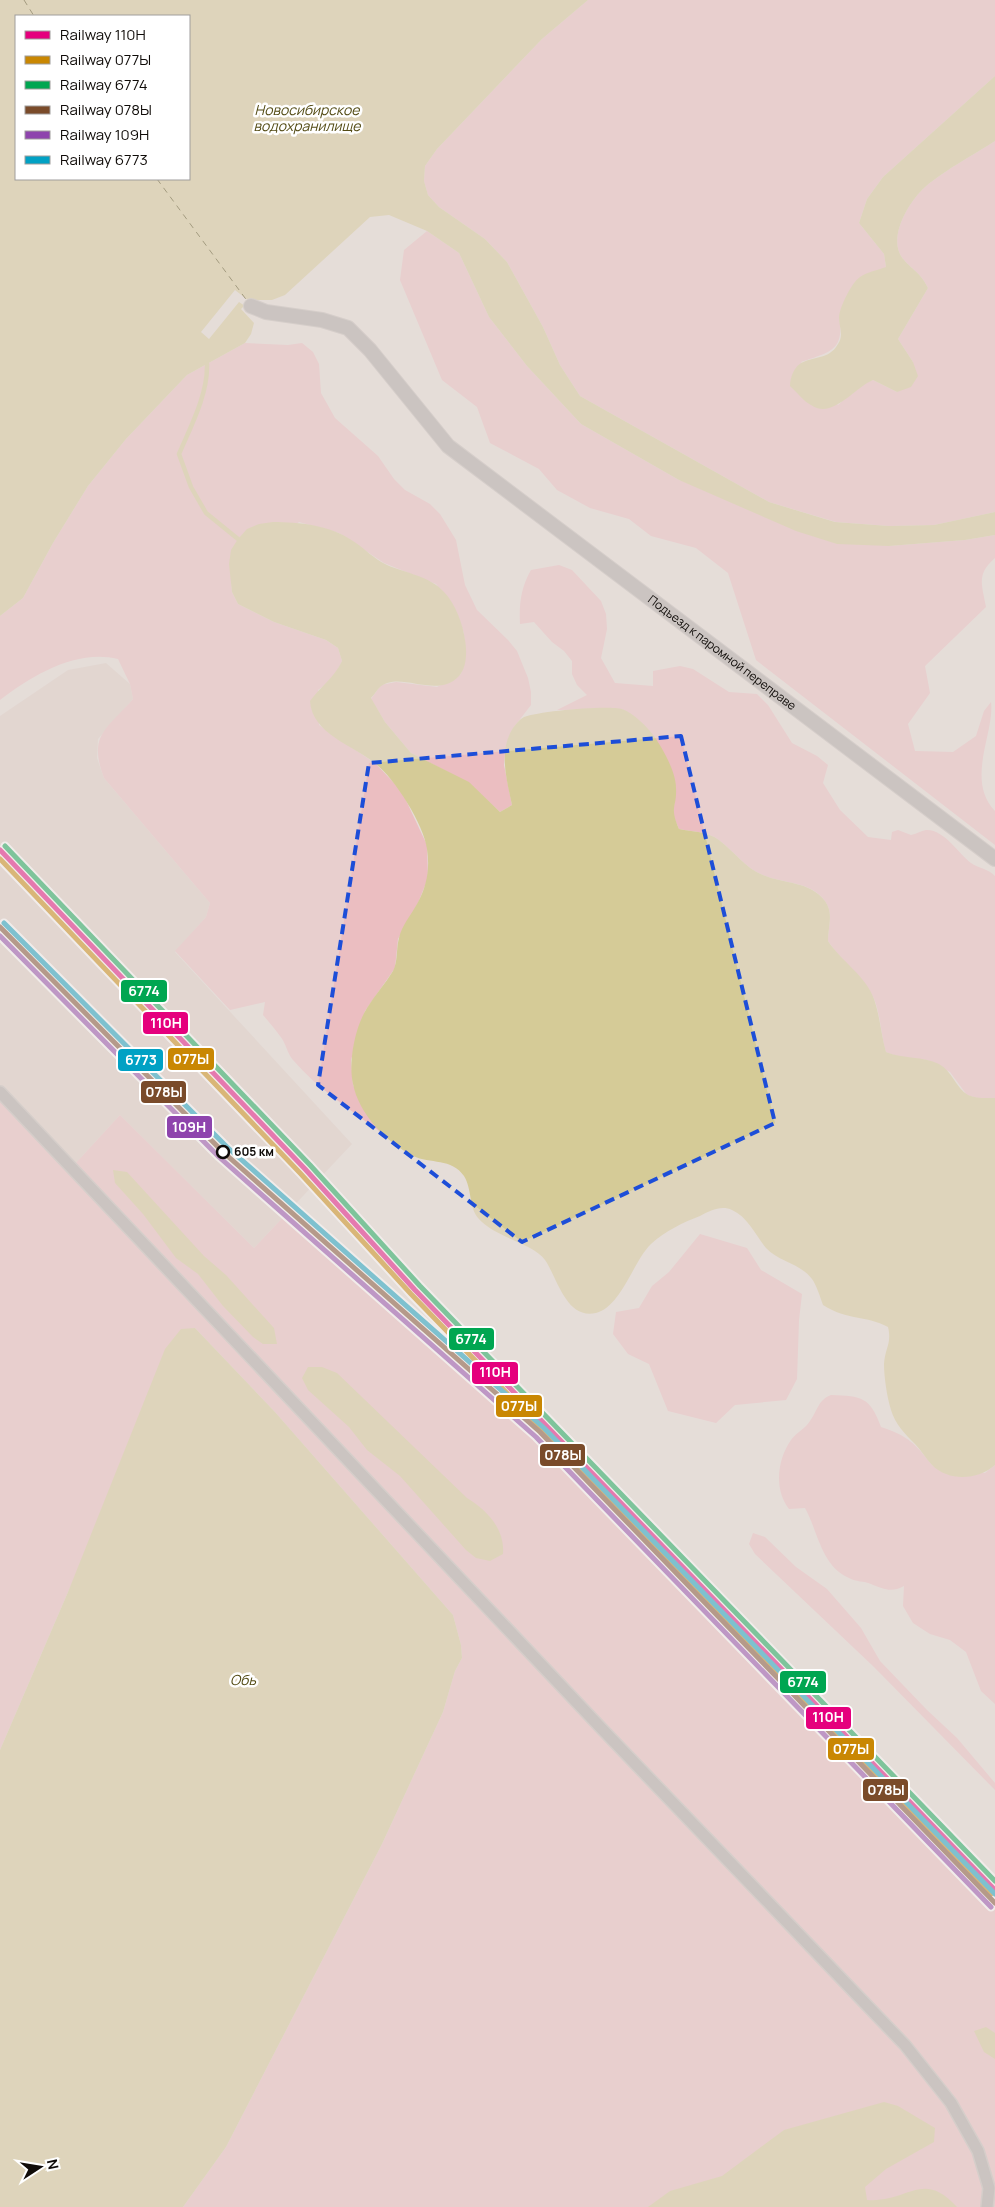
<svg xmlns="http://www.w3.org/2000/svg" width="995" height="2207" font-family="Manrope,sans-serif">
<style>
.built{fill:#ddcfc6}
.green{fill:#ebbec1}
.water{fill:#d5cb97;fill-rule:evenodd}
.pier{fill:#e5ddd8}
.lines{fill:none;stroke-linecap:round;stroke-linejoin:round}
.stream{stroke:#d5cb97;stroke-width:4.5}
.ferry{stroke:#534b14;stroke-width:1;stroke-dasharray:6 5;stroke-linecap:butt}
.minor-casing{stroke:#c2bcb8;stroke-width:14}
.tertiary-casing{stroke:#c2bcb8;stroke-width:16}
.minor{stroke:#aaa7a4;stroke-width:11}
.tertiary{stroke:#aaa7a4;stroke-width:14}
.rail-1-casing{stroke:#fff;stroke-width:9}
.rail-2-casing{stroke:#fff;stroke-width:9}
.rail-3-casing{stroke:#fff;stroke-width:9}
.rail-4-casing{stroke:#fff;stroke-width:9}
.rail-5-casing{stroke:#fff;stroke-width:9}
.rail-6-casing{stroke:#fff;stroke-width:9}
.rail-1{stroke:#e5007d;stroke-width:5}
.rail-2{stroke:#c98702;stroke-width:5}
.rail-3{stroke:#00a651;stroke-width:5}
.rail-4{stroke:#7a4b2a;stroke-width:5}
.rail-5{stroke:#8e44ad;stroke-width:5}
.rail-6{stroke:#01a1c4;stroke-width:5}
.marked{fill:none;stroke:#1d4ed8;stroke-width:4;stroke-dasharray:10 6;stroke-linejoin:round}
.stop-dot{fill:#fff;stroke:#0f0b08;stroke-width:2.5}
.labels{text-anchor:middle;stroke-width:5;stroke-linejoin:round;paint-order:stroke}
.street-label{font-size:12px;fill:#0f0b08;stroke:#fff}
.stop-label{font-size:12px;font-weight:bold;fill:#0f0b08;stroke:#fff;text-anchor:start}
.water-label{font-size:14px;font-style:italic;fill:#534b14;stroke:#fff}
.line-badge{stroke:#fff;stroke-width:2}
.badge-label{font-size:14px;text-anchor:middle;font-weight:bold;fill:#fff}
</style>
<rect width="100%" height="100%" fill="#e5ddd8"/>
<path class="built" d="M 106,663 L 130,684 L 133,699 L 98,739 L 97,758 L 104,778 L 210,903 L 206,917 L 175,952 L 352,1144 L 254,1248 L 120,1115 L 74,1165 L 0,1091 L 0,716 L 68,670 Z"/>
<g class="green">
<path d="M 588,0 L 995,0 L 995,76 L 883,177 L 867,199 L 859,223 L 884,254 L 886,267 L 839,316 C 845,351 830,352 801,362 L 838,405 L 860,385 L 873,380 L 897,392 L 913,362 L 898,339 L 928,288 C 920,271 909,268 901,256 C 889,236 908,204 922,190 C 938,174 975,154 995,141 L 995,512 L 934,525 L 889,526 L 836,522 L 769,502 L 580,396 L 560,365 L 543,327 L 507,262 L 485,239 L 439,207 L 428,195 L 424,181 L 425,166 L 437,149 L 542,39 Z"/>
<path d="M 427,231 L 459,253 L 489,317 L 527,366 L 581,424 L 679,480 L 889,546 L 965,540 L 995,535 L 995,558 C 976,574 982,585 986,607 L 925,666 L 930,693 L 908,724 L 915,751 L 953,752 L 976,736 L 984,711 L 991,702 C 995,732 965,780 995,811 L 995,845 L 756,660 L 728,573 L 696,548 L 651,536 L 629,519 L 590,508 L 557,490 L 539,469 L 490,443 L 477,407 L 442,380 L 400,280 L 404,250 Z"/>
<path d="M 245,343 L 288,345 L 302,343 L 313,352 L 319,364 L 321,393 L 335,418 L 378,456 L 394,479 L 405,490 L 430,504 L 440,514 L 456,540 L 465,585 L 477,610 L 508,640 L 517,651 L 528,678 L 531,692 L 531,705 L 514,727 L 505,752 L 504,765 L 512,805 L 500,812 L 469,783 L 411,753 L 385,722 L 371,699 L 381,685 L 396,682 L 437,687 L 461,674 L 465,660 L 464,633 L 454,607 L 436,584 L 384,563 L 339,533 L 299,522 L 231,578 L 232,592 L 238,604 L 274,622 L 326,640 L 338,648 L 342,661 C 336,674 330,682 318,690 L 319,725 L 376,764 L 394,783 L 403,794 L 427,845 L 428,878 L 418,903 L 398,939 L 395,968 L 365,1011 L 351,1060 L 353,1085 L 373,1122 L 382,1133 C 350,1110 318,1089 293,1060 C 287,1053 286,1043 280,1036 C 275,1029 269,1022 263,1015 L 265,1002 L 230,1010 L 175,951 L 206,917 L 210,903 L 104,778 C 88,735 106,730 133,699 L 130,684 L 118,659 C 76,649 33,675 0,700 L 0,616 L 23,598 L 53,543 L 88,486 L 126,439 L 187,375 Z"/>
<path d="M 559,565 L 572,570 L 601,601 L 606,614 L 607,629 L 601,658 L 615,683 L 653,686 L 653,671 L 680,666 L 693,669 L 729,692 L 757,694 L 768,705 L 792,743 L 817,756 L 828,765 L 823,783 L 840,810 L 868,837 L 891,840 L 892,832 L 898,830 L 911,835 C 916,834 921,831 926,830 C 944,829 959,854 971,863 C 978,868 989,869 995,876 L 995,1098 L 981,1099 L 967,1095 L 950,1072 L 927,1060 L 899,1057 L 886,1052 C 881,1036 880,1008 872,995 C 860,974 841,961 828,941 C 828,927 834,913 825,901 C 811,881 784,884 763,875 C 745,868 734,851 719,840 C 707,831 693,832 679,829 L 673,815 L 676,788 L 644,725 L 622,709 L 557,710 L 587,695 L 577,685 L 572,674 L 572,661 L 564,651 L 552,642 L 534,622 L 520,624 C 519,604 521,587 531,570 Z"/>
<path d="M 0,1091 L 74,1165 L 120,1115 L 254,1248 L 289,1211 L 540,1432 L 995,1903 L 995,2207 L 183,2207 L 226,2147 L 382,1844 L 443,1712 L 455,1671 L 462,1658 L 461,1645 L 453,1615 L 275,1412 L 195,1328 L 68,1592 L 0,1750 Z"/>
<path d="M 700,1234 L 747,1248 L 761,1270 L 802,1294 L 799,1320 L 797,1379 L 786,1400 L 735,1405 L 716,1423 L 668,1411 L 649,1364 L 628,1354 L 613,1334 L 616,1312 L 639,1308 L 652,1286 L 669,1272 Z"/>
<path d="M 831,1395 C 862,1396 870,1397 881,1427 C 910,1437 914,1443 933,1466 L 985,1473 L 995,1465 L 995,1704 L 981,1691 L 966,1652 L 950,1640 L 930,1634 L 913,1623 L 903,1606 L 904,1586 C 891,1593 884,1589 871,1584 C 864,1581 856,1582 849,1578 C 821,1566 818,1531 805,1508 L 789,1509 C 774,1490 777,1460 791,1440 C 796,1433 806,1428 810,1421 C 818,1410 818,1400 831,1395 Z"/>
<path d="M 753,1533 L 765,1537 L 796,1567 L 827,1589 L 861,1628 L 880,1661 L 927,1710 L 957,1738 L 995,1783 L 995,1790 L 874,1667 L 755,1554 L 749,1544 Z"/>
</g>
<g class="water">
<path d="M 0,0 L 588,0 L 542,39 L 437,149 L 425,166 L 424,181 L 428,195 L 439,207 L 485,239 L 507,262 L 543,327 L 560,365 L 580,396 L 769,502 L 835,522 L 889,526 L 934,525 L 995,512 L 995,535 L 965,540 L 889,546 L 837,544 L 796,531 L 679,480 L 581,424 L 527,366 L 489,317 L 459,253 L 427,231 L 389,215 L 370,217 L 285,295 L 272,300 L 250,300 L 241,309 L 254,323 L 251,334 L 245,343 L 187,375 L 126,439 L 88,486 L 53,543 L 23,598 L 0,616 ZM 16,16 L 189,16 L 189,179 L 16,179 Z"/>
<path d="M 995,76 L 995,141 C 975,154 938,174 922,190 C 908,204 889,236 901,256 C 909,268 920,271 928,288 L 898,339 L 913,362 L 918,376 L 911,387 L 897,392 L 873,380 C 854,388 832,420 811,405 C 803,401 797,392 790,386 C 794,347 825,368 838,344 C 844,336 839,326 839,318 C 839,308 852,282 860,277 C 867,272 878,270 886,267 L 884,254 L 859,223 L 867,199 L 883,177 Z"/>
<path d="M 273,522 C 299,522 330,525 353,541 C 364,548 374,559 387,565 C 405,573 430,576 444,592 C 455,603 463,624 465,640 C 467,651 467,667 459,676 C 437,700 400,670 380,687 C 377,690 374,695 371,698 L 385,722 L 411,753 L 469,782 L 500,812 L 512,805 C 507,781 498,751 513,728 C 516,724 520,719 524,717 C 539,711 607,705 622,709 C 634,713 647,727 654,736 C 663,749 676,772 676,788 C 677,808 669,806 679,829 C 693,832 707,831 719,840 C 734,851 745,868 763,875 C 784,884 810,881 825,901 C 834,913 828,927 828,941 C 841,961 866,976 874,999 C 880,1016 881,1034 886,1052 C 903,1059 923,1056 939,1064 C 952,1071 956,1088 968,1095 C 977,1099 986,1098 995,1098 L 995,1465 C 978,1480 949,1482 932,1465 C 926,1459 921,1450 915,1444 C 905,1434 895,1424 891,1410 C 887,1397 884,1377 884,1364 C 885,1348 892,1343 888,1327 C 866,1315 848,1321 823,1305 C 820,1297 817,1286 812,1279 C 800,1263 779,1262 766,1248 C 756,1236 748,1217 732,1210 C 721,1205 710,1211 700,1216 C 684,1222 665,1231 651,1244 C 634,1260 621,1307 596,1313 C 566,1320 557,1277 545,1260 C 533,1243 495,1238 478,1218 C 469,1207 472,1189 464,1176 C 452,1158 430,1164 413,1156 C 386,1142 359,1114 353,1084 C 348,1062 355,1027 367,1008 C 375,995 385,984 393,971 C 398,962 396,949 399,938 C 402,925 411,915 417,904 C 427,886 430,869 427,849 C 424,825 395,779 376,764 C 353,745 312,734 310,701 C 321,686 334,678 342,661 L 338,648 L 326,640 L 274,622 L 238,604 L 232,592 L 229,564 L 231,550 L 238,539 L 247,529 L 259,524 Z"/>
<path d="M 113,1170 L 127,1172 L 204,1256 L 226,1275 L 274,1328 L 277,1344 L 263,1344 L 253,1337 L 223,1306 L 198,1274 L 176,1258 L 143,1214 L 115,1183 Z"/>
<path d="M 195,1328 L 275,1412 L 453,1615 L 461,1645 L 462,1658 L 455,1671 L 443,1712 L 382,1844 L 226,2147 L 183,2207 L 0,2207 L 0,1750 L 68,1592 L 165,1349 L 181,1329 Z"/>
<path d="M 308,1367 L 322,1367 L 337,1373 L 467,1498 C 487,1510 505,1529 503,1554 L 490,1561 L 476,1558 L 466,1550 L 400,1476 L 367,1450 L 349,1427 L 308,1390 L 302,1378 Z"/>
<path d="M 986,2027 L 995,2033 L 995,2059 L 984,2052 L 974,2031 Z"/>
<path d="M 884,2102 L 898,2106 L 935,2128 L 934,2142 L 886,2169 L 865,2187 L 867,2200 C 909,2203 922,2169 957,2207 L 648,2207 L 670,2191 L 722,2176 L 784,2130 Z"/>
</g>
<path class="pier" d="M 235,290 L 249,301 L 245,306 L 239,302 L 209,339 L 201,332 Z"/>
<g class="lines">
<path class="stream" d="M 207,364 C 208,394 191,426 179,454 L 191,487 L 206,513 L 238,539"/>
<g class="ferry">
<path d="M 24,0 L 34,16"/>
<path d="M 157,179 L 248,302"/>
</g>
<g class="minor-casing">
<path id="minor" d="M 0,1092 L 602,1729 L 905,2045 L 951,2103 L 978,2151 L 989,2188 L 987,2207"/>
</g>
<g class="tertiary-casing">
<g id="tertiary">
<path id="s1" d="M 251,306 L 266,312 L 322,320 L 348,328 L 370,350 L 448,446 L 995,859"/>
</g>
</g>
<use href="#minor" class="minor"/>
<use href="#tertiary" class="tertiary"/>
<g class="rail-1-casing">
<path id="rail-1" d="M 0,850 L 305,1169 L 415,1290 L 995,1890"/>
</g>
<g class="rail-2-casing">
<path id="rail-2" d="M 0,859 L 300,1173 L 411,1294 L 991,1894"/>
</g>
<g class="rail-3-casing">
<path id="rail-3" d="M 5,846 L 310,1165 L 420,1286 L 995,1881"/>
</g>
<g class="rail-4-casing">
<path id="rail-4" d="M 0,927 L 223,1152 L 540,1432 L 995,1903"/>
</g>
<g class="rail-5-casing">
<path id="rail-5" d="M 0,936 L 219,1157 L 536,1437 L 991,1907"/>
</g>
<g class="rail-6-casing">
<path id="rail-6" d="M 4,923 L 227,1147 L 544,1428 L 995,1894"/>
</g>
<use href="#rail-1" class="rail-1"/>
<use href="#rail-2" class="rail-2"/>
<use href="#rail-3" class="rail-3"/>
<use href="#rail-4" class="rail-4"/>
<use href="#rail-5" class="rail-5"/>
<use href="#rail-6" class="rail-6"/>
</g>
<path d="M0 0H995V2207H0ZM 681,736 L 775,1123 L 522,1242 L 318,1085 L 369,763 Z" fill="#e5ddd8" fill-opacity=".55" fill-rule="evenodd"/>
<path class="marked" d="M 681,736 L 775,1123 L 522,1242 L 318,1085 L 369,763 Z"/>
<circle class="stop-dot" cx="223" cy="1152" r="6"/>
<g class="labels">
<g class="street-label">
<text dy="4" stroke="none"><textPath href="#s1" startOffset="598">Подъезд к паромной переправе</textPath></text>
</g>
<g class="stop-label">
<text x="234" y="1156">605 км</text>
</g>
<g class="water-label">
<text x="307" y="115">Новосибирское<tspan x="307" dy="16">водохранилище</tspan></text>
<text x="243" y="1685">Обь</text>
</g>
</g>
<g class="line-badge">
<rect x="120" y="979" width="48" height="24" rx="5" fill="#00a651"/>
<rect x="142" y="1011" width="47" height="24" rx="5" fill="#e5007d"/>
<rect x="167" y="1047" width="48" height="24" rx="5" fill="#c98702"/>
<rect x="117" y="1048" width="47" height="24" rx="5" fill="#01a1c4"/>
<rect x="140" y="1080" width="47" height="24" rx="5" fill="#7a4b2a"/>
<rect x="166" y="1115" width="47" height="24" rx="5" fill="#8e44ad"/>
<rect x="448" y="1327" width="47" height="24" rx="5" fill="#00a651"/>
<rect x="471" y="1361" width="48" height="24" rx="5" fill="#e5007d"/>
<rect x="495" y="1394" width="48" height="24" rx="5" fill="#c98702"/>
<rect x="539" y="1443" width="47" height="24" rx="5" fill="#7a4b2a"/>
<rect x="779" y="1670" width="48" height="24" rx="5" fill="#00a651"/>
<rect x="805" y="1706" width="47" height="24" rx="5" fill="#e5007d"/>
<rect x="827" y="1737" width="48" height="24" rx="5" fill="#c98702"/>
<rect x="862" y="1778" width="47" height="24" rx="5" fill="#7a4b2a"/>
</g>
<g class="badge-label">
<text x="144" y="996">6774</text>
<text x="166" y="1028">110Н</text>
<text x="191" y="1064">077Ы</text>
<text x="141" y="1065">6773</text>
<text x="164" y="1097">078Ы</text>
<text x="189" y="1132">109Н</text>
<text x="471" y="1344">6774</text>
<text x="495" y="1377">110Н</text>
<text x="519" y="1411">077Ы</text>
<text x="563" y="1460">078Ы</text>
<text x="803" y="1687">6774</text>
<text x="828" y="1722">110Н</text>
<text x="851" y="1754">077Ы</text>
<text x="886" y="1795">078Ы</text>
</g>
<rect x="15" y="15" width="175" height="165" fill="#ffffff" stroke="#9f9d9c"/>
<rect x="25" y="31" width="25" height="8" fill="#e5007d" stroke="#9f9d9c"/>
<text x="60" y="40" font-size="15" fill="#0f0b08">Railway 110Н</text>
<rect x="25" y="56" width="25" height="8" fill="#c98702" stroke="#9f9d9c"/>
<text x="60" y="65" font-size="15" fill="#0f0b08">Railway 077Ы</text>
<rect x="25" y="81" width="25" height="8" fill="#00a651" stroke="#9f9d9c"/>
<text x="60" y="90" font-size="15" fill="#0f0b08">Railway 6774</text>
<rect x="25" y="106" width="25" height="8" fill="#7a4b2a" stroke="#9f9d9c"/>
<text x="60" y="115" font-size="15" fill="#0f0b08">Railway 078Ы</text>
<rect x="25" y="131" width="25" height="8" fill="#8e44ad" stroke="#9f9d9c"/>
<text x="60" y="140" font-size="15" fill="#0f0b08">Railway 109Н</text>
<rect x="25" y="156" width="25" height="8" fill="#01a1c4" stroke="#9f9d9c"/>
<text x="60" y="165" font-size="15" fill="#0f0b08">Railway 6773</text>
<g transform="translate(40 2167) rotate(78)" stroke="#ffffff" stroke-width="4" paint-order="stroke">
<path d="M0-4L9 19L0 12L-9 19Z" fill="#0f0b08"/>
<text y="-8" font-size="14" font-weight="bold" text-anchor="middle" fill="#0f0b08">N</text>
</g>
</svg>
